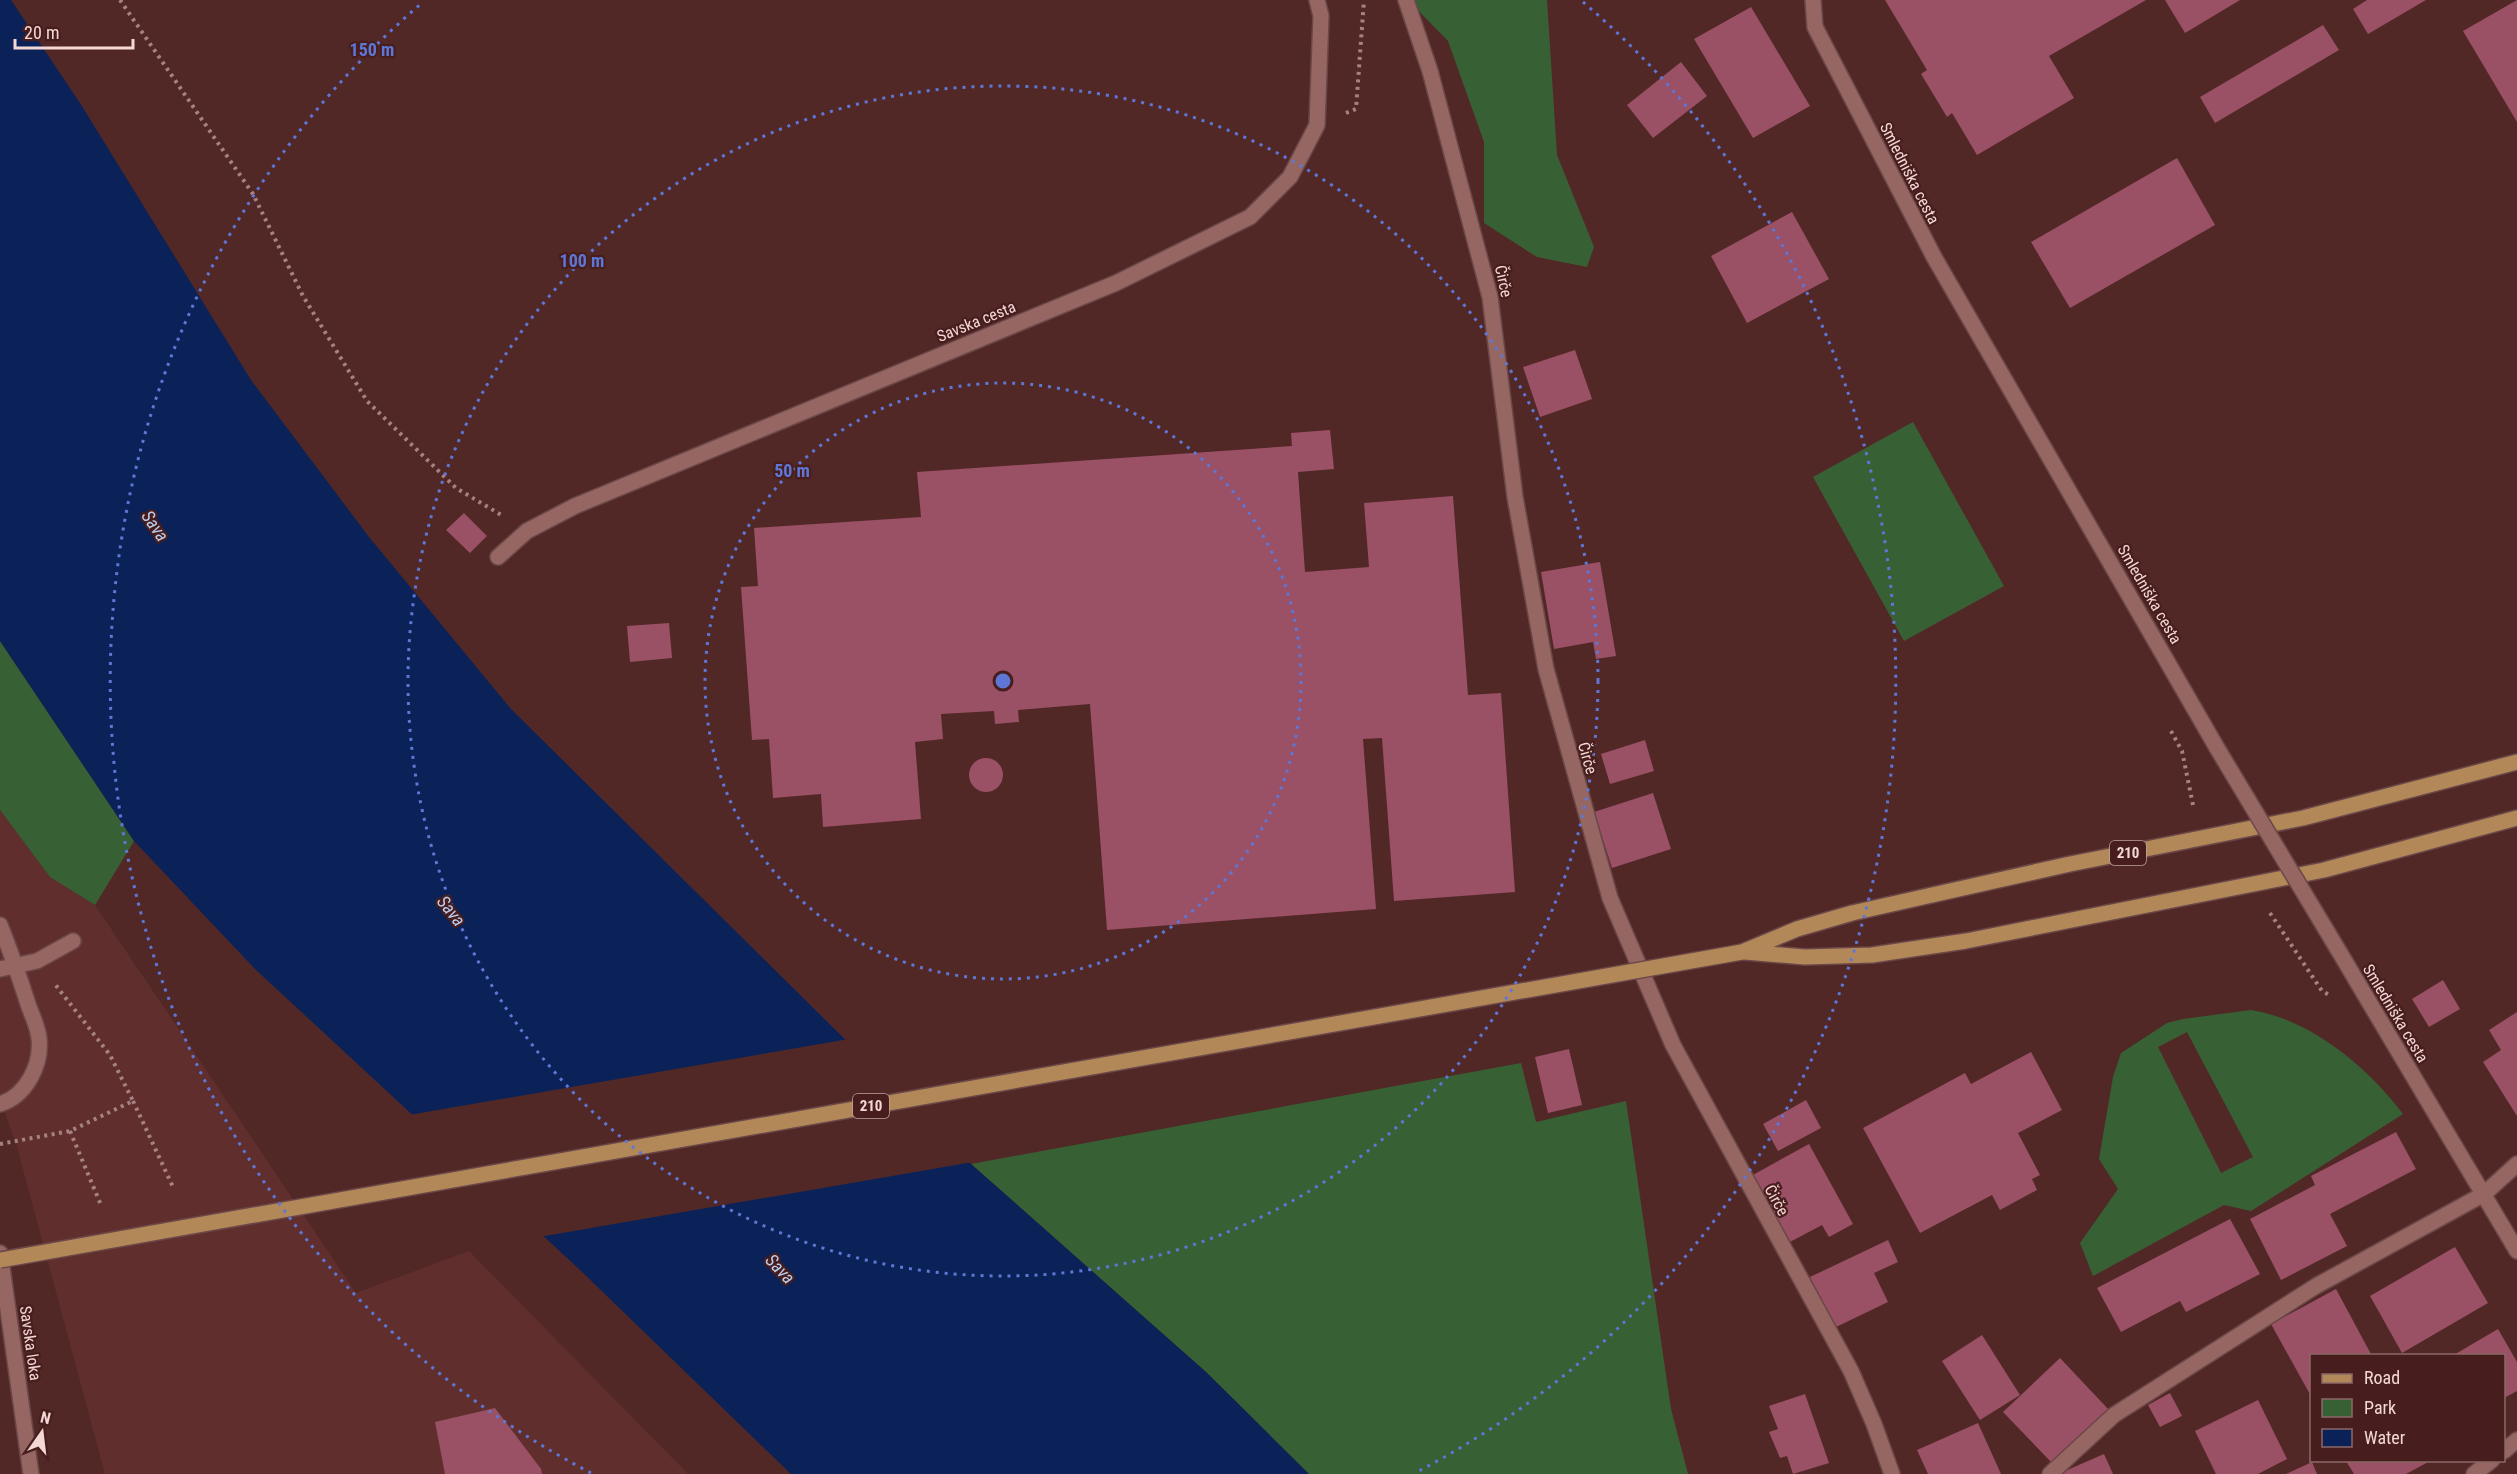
<svg xmlns="http://www.w3.org/2000/svg" width="2517" height="1474" font-family="'Roboto Condensed',sans-serif">
<style>
.built{fill:#602f2d}
.green{fill:#376035;fill-rule:evenodd}
.water{fill:#0b2258}
.pier{fill:#522827}
.building{fill:#9a5065}
.lines{fill:none;stroke-linecap:round;stroke-linejoin:round}
.minor-casing{stroke:#6b4747;stroke-width:18}
.major-casing{stroke:#6b4747;stroke-width:18}
.path{stroke:#a68382;stroke-width:4;stroke-dasharray:3 4.5;stroke-linecap:butt}
.minor{stroke:#966663;stroke-width:15}
.major{stroke:#b28859;stroke-width:15}
.minor-bridge-casing{stroke:#6b4747;stroke-width:18;stroke-linecap:butt}
.major-bridge-casing{stroke:#6b4747;stroke-width:18;stroke-linecap:butt}
.minor-bridge{stroke:#966663;stroke-width:15}
.major-bridge{stroke:#b28859;stroke-width:15}
.ring{fill:none;stroke:#5e77d7;stroke-width:3;stroke-dasharray:3 6}
.labels{text-anchor:middle;stroke-width:4.5;stroke-linejoin:round;paint-order:stroke}
.shield{fill:#471e1d;stroke:#c0a09e;stroke-width:1.5}
.shield-label{font-size:15px;font-weight:bold;fill:#f4d8d6}
.street-label{font-size:16px;fill:#f4d8d6;stroke:#471e1d}
.water-label{font-size:18px;font-style:italic;fill:#bbcdf0;stroke:#471e1d}
.centre{fill:#5e77d7;stroke:#471e1d;stroke-width:3}
.ring-label{font-size:18px;text-anchor:middle;font-weight:bold;fill:#5e77d7;stroke:#471e1d;stroke-width:4.5;stroke-linejoin:round;paint-order:stroke}
</style>
<rect width="100%" height="100%" fill="#522827"/>
<path class="built" d="M 0,810 L 50,877 L 95,905 L 356,1293 L 469,1251 L 688,1474 L 105,1474 L 16,1143 L 0,1100 Z"/>
<g class="green">
<path d="M 1408,0 L 1547,0 L 1557,155 L 1594,247 L 1587,267 L 1537,257 L 1484,223 L 1484,142 L 1448,41 Z"/>
<path d="M 1913,422 L 2004,586 L 1904,641 L 1813,477 Z"/>
<path d="M 0,641 L 134,841 L 95,905 L 50,877 L 0,810 Z"/>
<path d="M 2251,1010 C 2310,1019 2368,1067 2403,1114 L 2251,1211 L 2224,1205 L 2093,1276 L 2080,1243 L 2118,1189 L 2099,1159 L 2113,1077 L 2121,1053 L 2167,1023 L 2183,1019 ZM 2187,1032 L 2253,1157 L 2221,1173 L 2158,1047 Z"/>
<path d="M 1521,1063 L 1536,1122 L 1626,1101 L 1671,1409 L 1688,1474 L 1309,1474 L 1206,1372 L 971,1164 Z"/>
</g>
<path class="water" d="M 0,0 L 11,0 L 80,103 L 251,380 L 369,537 L 511,709 L 971,1164 L 1206,1372 L 1309,1474 L 791,1474 L 580,1270 L 255,969 L 134,841 L 0,641 Z"/>
<path class="pier" d="M 849,1039 L 973,1162 L 539,1237 L 409,1115 Z"/>
<g class="building">
<path d="M 1885,0 L 2146,0 L 2049,56 L 2074,98 L 1977,155 L 1952,113 L 1947,117 L 1921,74 L 1927,70 Z"/>
<path d="M 2165,0 L 2240,0 L 2185,33 Z"/>
<path d="M 2367,0 L 2426,0 L 2368,34 L 2353,9 Z"/>
<path d="M 2517,0 L 2517,122 L 2463,31 Z"/>
<path d="M 1751,7 L 1810,106 L 1753,138 L 1694,39 Z"/>
<path d="M 2323,25 L 2339,50 L 2215,123 L 2200,97 Z"/>
<path d="M 1681,62 L 1707,96 L 1653,138 L 1627,105 Z"/>
<path d="M 2177,158 L 2215,225 L 2070,308 L 2031,242 Z"/>
<path d="M 1792,212 L 1829,279 L 1747,323 L 1711,256 Z"/>
<path d="M 1575,350 L 1592,399 L 1540,417 L 1523,367 Z"/>
<path d="M 1330,430 L 1334,469 L 1298,472 L 1305,572 L 1369,567 L 1364,503 L 1453,496 L 1468,695 L 1501,693 L 1515,892 L 1394,901 L 1382,738 L 1363,739 L 1376,909 L 1107,930 L 1090,704 L 1018,710 L 1019,722 L 995,724 L 994,711 L 941,714 L 943,739 L 915,742 L 921,819 L 823,827 L 821,794 L 773,798 L 769,739 L 752,740 L 741,587 L 758,586 L 754,528 L 921,517 L 917,472 L 1292,446 L 1291,433 Z"/>
<path d="M 464,513 L 487,536 L 470,553 L 446,530 Z"/>
<path d="M 1600,562 L 1616,656 L 1596,659 L 1593,642 L 1554,649 L 1541,572 Z"/>
<path d="M 669,623 L 672,658 L 630,662 L 627,626 Z"/>
<path d="M 1645,740 L 1654,771 L 1610,784 L 1601,754 Z"/>
<circle cx="986" cy="775" r="17"/>
<path d="M 1653,793 L 1671,849 L 1612,868 L 1594,812 Z"/>
<path d="M 2443,980 L 2460,1009 L 2429,1027 L 2412,999 Z"/>
<path d="M 2517,1012 L 2517,1116 L 2483,1062 L 2501,1050 L 2489,1030 Z"/>
<path d="M 1569,1049 L 1582,1105 L 1548,1113 L 1535,1057 Z"/>
<path d="M 2031,1052 L 2062,1110 L 2018,1133 L 2040,1175 L 2032,1179 L 2037,1190 L 2000,1210 L 1992,1195 L 1920,1233 L 1863,1128 L 1965,1073 L 1971,1084 Z"/>
<path d="M 1806,1100 L 1821,1128 L 1778,1151 L 1763,1124 Z"/>
<path d="M 2396,1132 L 2416,1169 L 2330,1214 L 2347,1246 L 2281,1280 L 2250,1219 L 2315,1185 L 2311,1176 Z"/>
<path d="M 1809,1144 L 1853,1224 L 1829,1237 L 1822,1225 L 1788,1243 L 1751,1176 Z"/>
<path d="M 2230,1219 L 2260,1274 L 2186,1312 L 2180,1301 L 2121,1332 L 2097,1288 Z"/>
<path d="M 1888,1240 L 1898,1262 L 1874,1273 L 1888,1302 L 1834,1328 L 1810,1277 Z"/>
<path d="M 2455,1247 L 2488,1303 L 2402,1353 L 2370,1296 Z"/>
<path d="M 2336,1289 L 2372,1356 L 2312,1356 L 2312,1398 L 2271,1324 Z"/>
<path d="M 2498,1329 L 2517,1362 L 2517,1391 L 2504,1398 L 2504,1356 L 2452,1356 Z"/>
<path d="M 1982,1335 L 2020,1395 L 1980,1420 L 1942,1361 Z"/>
<path d="M 2060,1358 L 2109,1410 L 2052,1463 L 2003,1412 Z"/>
<path d="M 2170,1393 L 2182,1416 L 2160,1427 L 2148,1405 Z"/>
<path d="M 1805,1394 L 1829,1463 L 1793,1474 L 1787,1456 L 1780,1458 L 1769,1432 L 1778,1429 L 1769,1406 Z"/>
<path d="M 2258,1400 L 2287,1459 L 2258,1474 L 2216,1474 L 2195,1431 Z"/>
<path d="M 495,1408 L 541,1469 L 542,1474 L 445,1474 L 435,1422 Z"/>
<path d="M 1978,1423 L 2001,1474 L 1928,1474 L 1917,1450 Z"/>
<path d="M 2104,1454 L 2113,1474 L 2058,1474 Z"/>
<path d="M 2346,1461 L 2430,1461 L 2406,1474 L 2354,1474 Z"/>
<path d="M 2312,1462 L 2317,1474 L 2286,1474 Z"/>
</g>
<g class="lines">
<g class="minor-casing">
<g id="minor">
<path d="M 1406,0 L 1430,71 L 1490,297 L 1515,497 L 1546,669 L 1610,898 L 1673,1045 L 1851,1371 L 1874,1424 L 1892,1474"/>
<path d="M 1813,0 L 1815,27 L 1934,257 L 2217,748"/>
<path d="M 498,557 L 527,531 L 575,506 L 1116,283 L 1250,217 L 1290,177 L 1317,125 L 1321,16 L 1317,0"/>
<path d="M 0,925 C 11,952 20,979 29,1007 C 33,1017 38,1028 39,1038 C 42,1065 26,1096 0,1104"/>
<path d="M 2340,953 L 2517,1251"/>
<path d="M 0,969 L 37,961 L 73,941"/>
<path d="M 0,1253 L 31,1474"/>
<path d="M 2504,1451 L 2517,1440"/>
<path d="M 2050,1474 L 2114,1415 L 2316,1286 L 2484,1194 L 2517,1164"/>
<path d="M 2474,1474 L 2492,1460"/>
</g>
</g>
<g class="major-casing">
<g id="major">
<path d="M 1742,952 L 1797,929 L 1852,913 L 2070,864 L 2303,818 L 2517,762"/>
<path d="M 1745,952 L 1805,957 L 1872,955 L 1966,941 L 2324,870 L 2517,818"/>
</g>
</g>
<g class="path">
<path d="M 120,0 L 253,194 L 303,296 L 367,401 L 456,488 L 503,516"/>
<path d="M 1346,113 L 1356,109 L 1364,0"/>
<path d="M 2171,731 L 2182,751 L 2193,805"/>
<path d="M 2270,913 L 2322,991 L 2331,996"/>
<path d="M 133,1101 L 173,1187"/>
<path d="M 70,1131 L 101,1205"/>
<path d="M 0,1144 L 70,1131 L 133,1101 L 110,1055 L 54,983"/>
</g>
<use href="#minor" class="minor"/>
<use href="#major" class="major"/>
<g class="minor-bridge-casing">
<path id="minor-bridge" d="M 2217,748 L 2340,953"/>
</g>
<g class="major-bridge-casing">
<path id="major-bridge" d="M 0,1260 L 1742,952"/>
</g>
<use href="#minor-bridge" class="minor-bridge"/>
<use href="#major-bridge" class="major-bridge"/>
</g>
<g class="ring">
<circle cx="1003" cy="681" r="298"/>
<circle cx="1003" cy="681" r="595"/>
<path d="M591 1473A893 893 0 0 1 423 2M1583 2A893 893 0 0 1 1415 1473"/>
</g>
<g class="labels">
<g class="shield">
<rect x="2110" y="841" width="36" height="24" rx="4.5"/>
<rect x="853" y="1094" width="36" height="24" rx="4.5"/>
</g>
<g class="shield-label">
<text x="2128" y="858">210</text>
<text x="871" y="1111">210</text>
</g>
<g class="street-label">
<text transform="translate(1910 173) rotate(63)" y="6">Smledniška cesta</text>
<text transform="translate(1504 281) rotate(78)" y="6">Čirče</text>
<text transform="translate(976 321) rotate(-22)" y="6">Savska cesta</text>
<text transform="translate(2150 594) rotate(60)" y="6">Smledniška cesta</text>
<text transform="translate(1588 758) rotate(74)" y="6">Čirče</text>
<text transform="translate(2396 1013) rotate(59)" y="6">Smledniška cesta</text>
<text transform="translate(1777 1200) rotate(61)" y="6">Čirče</text>
<text transform="translate(31 1343) rotate(82)" y="6">Savska loka</text>
</g>
<g class="water-label">
<text transform="translate(155 526) rotate(56)" y="6">Sava</text>
<text transform="translate(451 911) rotate(52)" y="6">Sava</text>
<text transform="translate(780 1269) rotate(47)" y="6">Sava</text>
</g>
</g>
<circle cx="1003" cy="681" r="9" class="centre"/>
<g class="ring-label">
<text x="372" y="56">150 m</text>
<text x="582" y="267">100 m</text>
<text x="792" y="477">50 m</text>
</g>
<rect x="2310" y="1354" width="195" height="108" fill="#471e1d" stroke="#8c6867" stroke-width="1.5"/>
<rect x="2322" y="1374" width="30" height="9" fill="#b28859" stroke="#8c6867" stroke-width="1.5"/>
<text x="2364" y="1384" font-size="18" fill="#f4d8d6">Road</text>
<rect x="2322" y="1399" width="30" height="18" fill="#376035" stroke="#8c6867" stroke-width="1.5"/>
<text x="2364" y="1414" font-size="18" fill="#f4d8d6">Park</text>
<rect x="2322" y="1429" width="30" height="18" fill="#0b2258" stroke="#8c6867" stroke-width="1.5"/>
<text x="2364" y="1444" font-size="18" fill="#f4d8d6">Water</text>
<g transform="translate(42 1432) rotate(14)" stroke="#471e1d" stroke-width="4.5" paint-order="stroke">
<path d="M0-4.5L10 22L0 15L-10 22Z" fill="#f4d8d6"/>
<text y="-9" font-size="16" font-weight="bold" text-anchor="middle" fill="#f4d8d6">N</text>
</g>
<path d="M15 39v9h118v-9" fill="none" stroke="#f4d8d6" stroke-width="3"/>
<text x="24" y="39" font-size="18" fill="#f4d8d6" stroke="#471e1d" stroke-width="4.5" paint-order="stroke">20 m</text>
</svg>
